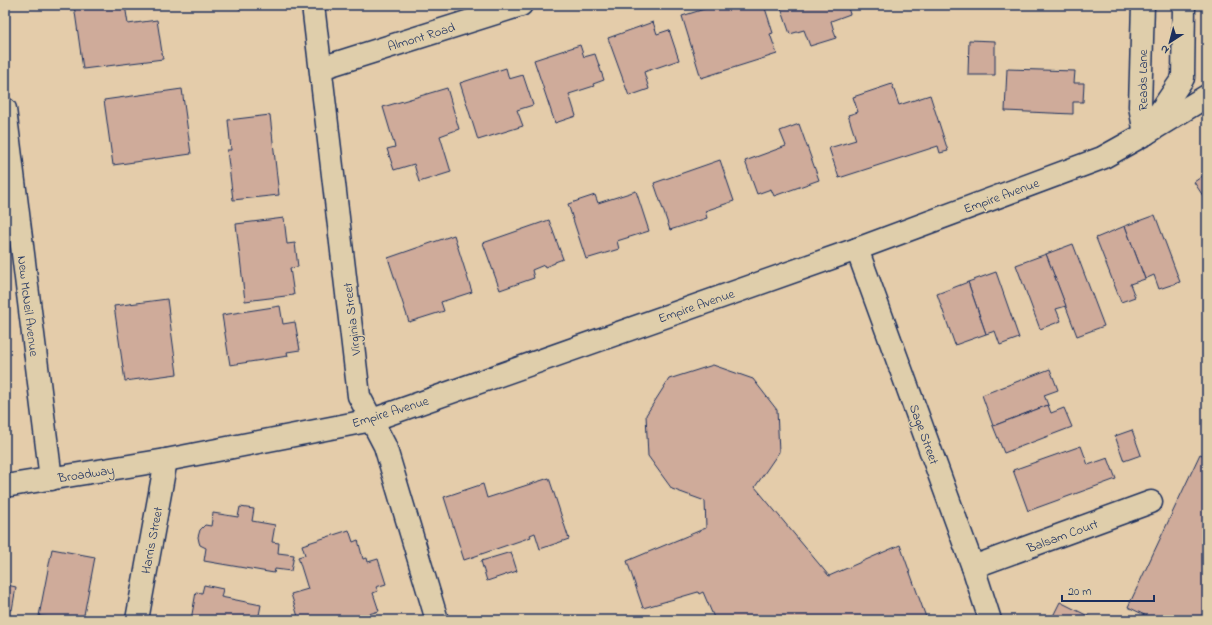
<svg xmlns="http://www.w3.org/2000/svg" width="1212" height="625" font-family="'Indie Flower',sans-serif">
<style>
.building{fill:#cfab9a;stroke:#1b2f5e}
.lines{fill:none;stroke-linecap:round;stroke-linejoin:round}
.minor-casing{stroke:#1b2f5e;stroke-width:25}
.secondary-casing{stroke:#1b2f5e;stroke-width:25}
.minor{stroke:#dfceab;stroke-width:22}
.secondary{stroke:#dfceab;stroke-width:22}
.labels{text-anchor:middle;stroke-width:3;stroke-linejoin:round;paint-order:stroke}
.street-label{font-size:13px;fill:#1b2f5e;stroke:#dfceab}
</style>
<rect width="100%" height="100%" fill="#e4ccaa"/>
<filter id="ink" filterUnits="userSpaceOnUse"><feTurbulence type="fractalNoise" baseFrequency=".025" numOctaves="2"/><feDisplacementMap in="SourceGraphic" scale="8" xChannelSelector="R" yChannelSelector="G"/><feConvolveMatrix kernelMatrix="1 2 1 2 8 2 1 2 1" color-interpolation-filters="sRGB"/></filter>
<g filter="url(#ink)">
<g class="building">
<path d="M 74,5 L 125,5 L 128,24 L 157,20 L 163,59 L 83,69 Z"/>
<path d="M 239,5 L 272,5 L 272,6 L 239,9 Z"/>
<path d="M 717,5 L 764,5 L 773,33 L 770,34 L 777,54 L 701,78 L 682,16 Z"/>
<path d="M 780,5 L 847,5 L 850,14 L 831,21 L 836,38 L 810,46 L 804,30 L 790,34 Z"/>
<path d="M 653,22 L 657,34 L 669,30 L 679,60 L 644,72 L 649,89 L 629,96 L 608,38 Z"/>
<path d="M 969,40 L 995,41 L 995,75 L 968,75 Z"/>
<path d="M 580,45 L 584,57 L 595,54 L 604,80 L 593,84 L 594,86 L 569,94 L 576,116 L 555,123 L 534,60 Z"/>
<path d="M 506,68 L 509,79 L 523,75 L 533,105 L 517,110 L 523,126 L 478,140 L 460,83 Z"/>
<path d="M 1007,69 L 1075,71 L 1074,83 L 1084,83 L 1083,102 L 1073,102 L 1073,114 L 1005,111 Z"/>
<path d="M 892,84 L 899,105 L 930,95 L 948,151 L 940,153 L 938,146 L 839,178 L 829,148 L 856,140 L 848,115 L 858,112 L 853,97 Z"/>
<path d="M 447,88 L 459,129 L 440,136 L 451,172 L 419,182 L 414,164 L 394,170 L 387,149 L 395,147 L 383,107 Z"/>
<path d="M 182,89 L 191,154 L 113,165 L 104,100 Z"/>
<path d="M 270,115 L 279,195 L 233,200 L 227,150 L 231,150 L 228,120 Z"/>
<path d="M 799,124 L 819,180 L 774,196 L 771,189 L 757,194 L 745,161 L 786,146 L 780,131 Z"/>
<path d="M 720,160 L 734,201 L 705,211 L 707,218 L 670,230 L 654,183 Z"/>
<path d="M 1207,173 L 1207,202 L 1194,182 Z"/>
<path d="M 636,191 L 649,231 L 617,241 L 619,249 L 586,259 L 568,204 L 595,195 L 598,203 Z"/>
<path d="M 1155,215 L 1180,282 L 1159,289 L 1154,275 L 1145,279 L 1125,226 Z"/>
<path d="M 284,218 L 287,244 L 295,243 L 298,267 L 290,268 L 294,295 L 245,301 L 236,224 Z"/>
<path d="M 549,220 L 563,259 L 555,262 L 555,263 L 545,267 L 544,265 L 532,270 L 534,278 L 500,290 L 483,243 Z"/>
<path d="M 1125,226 L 1145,279 L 1130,284 L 1135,297 L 1121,302 L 1096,238 Z"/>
<path d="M 454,235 L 472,292 L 441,302 L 444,311 L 409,322 L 388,258 Z"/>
<path d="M 1073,244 L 1104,326 L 1077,336 L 1046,254 Z"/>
<path d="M 1046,254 L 1066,306 L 1056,309 L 1061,321 L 1040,329 L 1016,265 Z"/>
<path d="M 996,272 L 1019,338 L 1000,345 L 995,331 L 986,334 L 968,282 Z"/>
<path d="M 968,282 L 986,334 L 955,345 L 937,294 Z"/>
<path d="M 167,299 L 177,374 L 125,381 L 114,306 Z"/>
<path d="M 280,306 L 283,324 L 295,322 L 300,350 L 287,352 L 288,356 L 230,365 L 222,315 Z"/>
<path d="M 713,365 L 753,379 L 777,410 L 779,452 L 755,487 L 829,576 L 900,545 L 927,620 L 715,620 L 703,592 L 699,594 L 698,592 L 643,608 L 627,561 L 706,528 L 705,501 L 672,489 L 648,456 L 646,415 L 669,379 Z"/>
<path d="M 1050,369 L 1058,390 L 1044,395 L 1048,405 L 993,426 L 982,395 Z"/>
<path d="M 1048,405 L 1051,413 L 1064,408 L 1072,427 L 1004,453 L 993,426 Z"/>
<path d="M 1132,430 L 1141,455 L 1124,461 L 1115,436 Z"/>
<path d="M 1081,446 L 1088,465 L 1108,458 L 1116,479 L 1028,511 L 1013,470 Z"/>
<path d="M 1200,454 L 1207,457 L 1207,620 L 1155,620 L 1128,607 Z"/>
<path d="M 549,478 L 569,539 L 540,549 L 535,533 L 530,535 L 531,537 L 464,560 L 444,497 L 483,484 L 487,498 Z"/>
<path d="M 240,507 L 254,509 L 252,521 L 275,525 L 272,542 L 279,543 L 278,553 L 294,555 L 291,571 L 275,569 L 274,573 L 204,561 L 206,548 L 200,545 L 199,542 L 198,537 L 200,530 L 205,525 L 211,526 L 213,513 L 238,517 Z"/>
<path d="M 349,530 L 353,542 L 358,540 L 363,559 L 367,558 L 368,562 L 378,559 L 386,584 L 376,587 L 378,591 L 373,593 L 379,611 L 348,620 L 299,620 L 291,594 L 308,589 L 298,557 L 305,555 L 302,545 Z"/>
<path d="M 52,549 L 95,557 L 83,620 L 63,620 L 39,616 Z"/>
<path d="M 511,552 L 517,571 L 487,581 L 481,561 Z"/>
<path d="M 5,581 L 7,581 L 7,585 L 16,587 L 12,610 L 5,609 Z"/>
<path d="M 204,585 L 223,589 L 221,597 L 261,605 L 258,620 L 191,620 L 196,592 L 202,593 Z"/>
<path d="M 1060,602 L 1096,620 L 1051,620 Z"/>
</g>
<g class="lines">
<g class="minor-casing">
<g id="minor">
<path d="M 313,5 L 359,396 L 385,446 L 437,620"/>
<path d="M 1143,5 L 1140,106 L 1145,134"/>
<path d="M 321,68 L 521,5"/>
<path d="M 5,109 L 51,479"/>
<path d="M 1145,134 L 1183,78 L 1184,5"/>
<path d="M 857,249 L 973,567 L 990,620"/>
<path d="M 973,567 L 1151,502"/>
<path d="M 137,620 L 166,460"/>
</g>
</g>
<g class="secondary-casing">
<path id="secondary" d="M 5,486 L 166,460 L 372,420 L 857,249 L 1102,158 L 1145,134 L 1207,96"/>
</g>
<use href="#minor" class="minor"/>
<use href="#secondary" class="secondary"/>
</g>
</g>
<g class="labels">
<g class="street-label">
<text transform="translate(421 36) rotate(-17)" y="5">Almont Road</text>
<text transform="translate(1142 80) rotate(-90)" y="5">Reads Lane</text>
<text transform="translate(1001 195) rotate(-20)" y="5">Empire Avenue</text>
<text transform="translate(696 305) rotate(-19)" y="5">Empire Avenue</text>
<text transform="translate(29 306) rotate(83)" y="5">New McNeil Avenue</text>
<text transform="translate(351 319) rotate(-97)" y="5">Virginia Street</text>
<text transform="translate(390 411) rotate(-17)" y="5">Empire Avenue</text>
<text transform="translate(925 434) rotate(70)" y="5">Sage Street</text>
<text transform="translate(86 473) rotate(-9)" y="5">Broadway</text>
<text transform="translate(1062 535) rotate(-20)" y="5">Balsam Court</text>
<text transform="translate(151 540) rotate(-79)" y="5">Harris Street</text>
</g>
</g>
<rect width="1212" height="625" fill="none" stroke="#dfceab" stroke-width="20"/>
<rect x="10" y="10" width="1192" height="605" fill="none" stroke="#1b2f5e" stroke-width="1.5" filter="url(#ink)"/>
<g transform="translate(1170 42) rotate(216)" stroke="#dfceab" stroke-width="3" paint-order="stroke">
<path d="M0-3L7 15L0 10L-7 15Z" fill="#1b2f5e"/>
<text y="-6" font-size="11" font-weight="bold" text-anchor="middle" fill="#1b2f5e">N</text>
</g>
<path d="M1062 595v6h92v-6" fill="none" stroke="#1b2f5e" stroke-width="2"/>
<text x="1068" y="595" font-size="12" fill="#1b2f5e" stroke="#dfceab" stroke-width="3" paint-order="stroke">20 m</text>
</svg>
